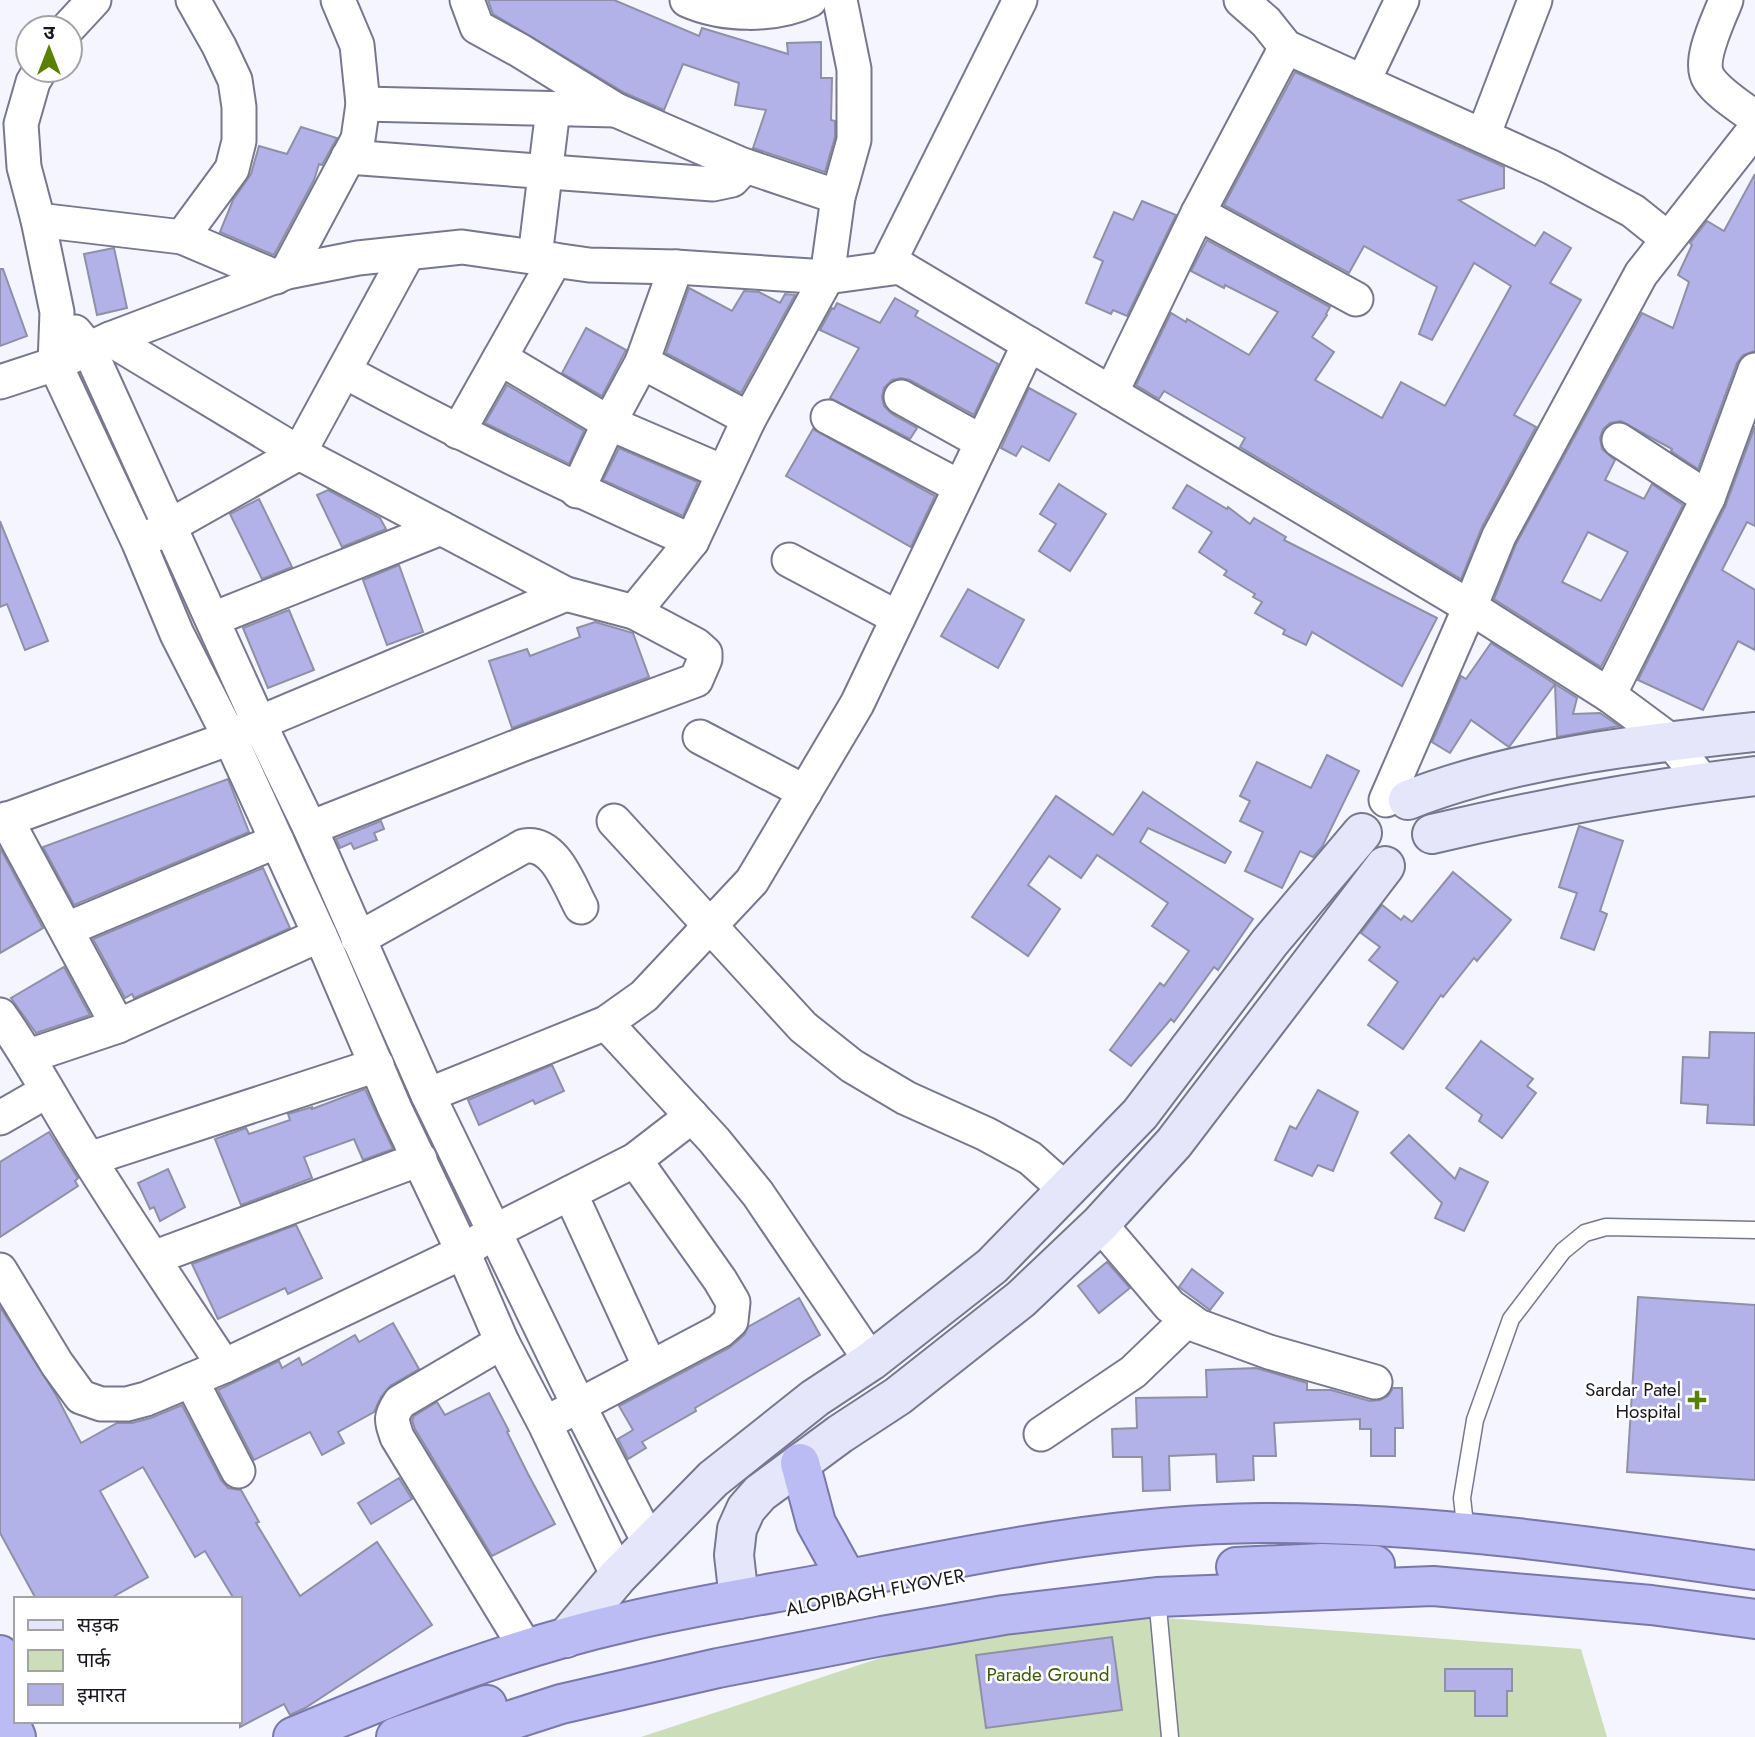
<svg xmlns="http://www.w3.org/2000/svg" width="1755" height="1737" font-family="Jost,'Noto Sans Devanagari',sans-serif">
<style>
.green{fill:#ccddb9}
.building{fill:#b2b2e9;stroke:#8f90a6;stroke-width:2;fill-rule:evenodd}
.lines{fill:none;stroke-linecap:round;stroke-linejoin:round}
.service-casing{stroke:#77778d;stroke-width:19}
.minor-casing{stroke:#77778d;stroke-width:37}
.secondary-casing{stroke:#77778d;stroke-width:42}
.trunk-casing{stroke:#7878a9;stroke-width:42}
.service{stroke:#fff;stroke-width:16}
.minor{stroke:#fff;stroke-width:33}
.secondary{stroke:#e6e6fb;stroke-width:38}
.trunk{stroke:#bcbcf4;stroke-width:38}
.poi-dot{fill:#588102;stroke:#fff;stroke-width:2.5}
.labels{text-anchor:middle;stroke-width:5;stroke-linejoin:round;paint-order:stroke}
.poi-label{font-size:19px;fill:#181821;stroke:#fff;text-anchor:end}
.street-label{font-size:19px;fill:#181821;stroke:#fff}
.park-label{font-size:19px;fill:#3d5906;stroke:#fff}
</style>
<rect width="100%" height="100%" fill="#f4f5ff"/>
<path class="green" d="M 1032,1608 L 1581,1649 L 1607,1737 L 641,1737 Z"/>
<g class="building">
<path d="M 488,0 L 614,0 L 699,36 L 702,28 L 788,54 L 787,43 L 821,42 L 821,78 L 832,78 L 831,120 L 835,121 L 835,137 L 825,172 L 753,148 L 766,110 L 735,105 L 739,83 L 683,64 L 664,110 L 625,93 L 493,14 Z"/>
<path d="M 1295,72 L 1504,167 L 1504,188 L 1459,200 L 1535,246 L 1544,232 L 1571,248 L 1550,283 L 1581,300 L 1514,415 L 1536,427 L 1482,527 L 1461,579 L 1240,447 L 1245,438 L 1164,391 L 1159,399 L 1136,385 L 1171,313 L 1186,322 L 1187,319 L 1249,355 L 1278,312 L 1225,285 L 1224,288 L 1191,271 L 1207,240 L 1330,307 L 1326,314 L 1327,315 L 1312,337 L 1334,352 L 1315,380 L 1382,418 L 1401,382 L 1445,406 L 1511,286 L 1474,263 L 1432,340 L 1419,334 L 1437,287 L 1364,246 L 1349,273 L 1224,205 Z"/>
<path d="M 301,127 L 337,138 L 322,165 L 319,164 L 314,180 L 274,255 L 220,232 L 233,200 L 251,174 L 259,146 L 287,154 Z"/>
<path d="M 1755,174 L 1755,351 L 1743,355 L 1737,363 L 1698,469 L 1671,451 L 1672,449 L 1621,421 L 1610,423 L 1603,429 L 1600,438 L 1602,449 L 1615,460 L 1605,480 L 1644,499 L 1652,484 L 1683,505 L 1601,667 L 1494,599 L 1516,544 L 1642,313 L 1673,328 L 1689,282 L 1678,275 L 1692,245 L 1690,243 L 1707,221 L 1724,231 ZM 1588,532 L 1628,552 L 1601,601 L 1562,582 Z"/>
<path d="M 1142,201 L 1176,215 L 1127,316 L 1113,310 L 1111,314 L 1086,303 L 1103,261 L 1094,257 L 1114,212 L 1133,220 Z"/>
<path d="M 114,248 L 127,308 L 97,315 L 84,254 Z"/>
<path d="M 0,269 L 3,269 L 27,336 L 0,346 Z"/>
<path d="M 689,288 L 732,311 L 744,291 L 759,292 L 780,303 L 785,294 L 795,295 L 741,393 L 666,353 Z"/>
<path d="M 895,298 L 918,311 L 915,316 L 998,364 L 974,415 L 910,380 L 901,378 L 892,380 L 884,388 L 882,397 L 884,406 L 892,414 L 917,428 L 910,439 L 830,398 L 859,348 L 820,330 L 832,308 L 834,309 L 837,303 L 880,323 Z"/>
<path d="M 586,328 L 626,350 L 602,396 L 562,373 Z"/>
<path d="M 507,385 L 584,431 L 569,464 L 485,423 Z"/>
<path d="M 1029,388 L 1076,414 L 1049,461 L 1022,446 L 1016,456 L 1001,448 Z"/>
<path d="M 1755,426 L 1755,526 L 1747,522 L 1722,570 L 1755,590 L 1755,650 L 1738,641 L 1703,710 L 1638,680 L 1725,507 Z"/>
<path d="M 813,429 L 935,496 L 911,547 L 786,476 Z"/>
<path d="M 619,448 L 698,482 L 683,516 L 603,480 Z"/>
<path d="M 1059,484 L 1106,514 L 1070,571 L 1039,551 L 1056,524 L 1040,514 Z"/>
<path d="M 1187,485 L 1227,509 L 1228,507 L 1250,524 L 1254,518 L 1286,537 L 1284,540 L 1437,618 L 1402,686 L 1312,632 L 1306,645 L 1283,634 L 1285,630 L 1255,613 L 1262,602 L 1253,597 L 1255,594 L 1224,575 L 1227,571 L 1199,552 L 1212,532 L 1173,508 Z"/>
<path d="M 328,490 L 380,518 L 386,529 L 342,547 L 317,495 Z"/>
<path d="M 259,499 L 292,567 L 262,579 L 230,514 Z"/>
<path d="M 0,521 L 48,641 L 25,650 L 7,604 L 0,607 Z"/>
<path d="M 399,565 L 423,632 L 387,645 L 363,580 Z"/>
<path d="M 968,589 L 1024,620 L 998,668 L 941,636 Z"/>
<path d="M 289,610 L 314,670 L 268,688 L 243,628 Z"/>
<path d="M 595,622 L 633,633 L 649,677 L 512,728 L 489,661 L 527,649 L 530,656 L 580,637 L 577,628 Z"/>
<path d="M 1491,643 L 1555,684 L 1509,747 L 1471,720 L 1450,753 L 1432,742 L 1461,676 L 1466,679 Z"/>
<path d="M 1555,684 L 1577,698 L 1573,714 L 1600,713 L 1619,726 L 1557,737 Z"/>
<path d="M 1327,755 L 1359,771 L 1322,847 L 1313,857 L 1300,851 L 1282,888 L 1245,871 L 1263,832 L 1240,821 L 1250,801 L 1240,796 L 1257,762 L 1311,788 Z"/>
<path d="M 228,779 L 249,832 L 74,905 L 43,847 Z"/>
<path d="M 1143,792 L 1231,852 L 1225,863 L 1148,828 L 1140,842 L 1253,919 L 1218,970 L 1214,967 L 1174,1022 L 1171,1019 L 1131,1066 L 1110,1050 L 1160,983 L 1164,986 L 1189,951 L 1152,926 L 1168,903 L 1097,855 L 1081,878 L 1049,856 L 1028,885 L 1060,909 L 1028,956 L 972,917 L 1056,796 L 1113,835 Z"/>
<path d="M 381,821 L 384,829 L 374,833 L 377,840 L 354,849 L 351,843 L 340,848 L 336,839 Z"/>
<path d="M 1579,826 L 1623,841 L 1600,911 L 1607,914 L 1594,950 L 1561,938 L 1577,893 L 1559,887 Z"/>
<path d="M 0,848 L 43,928 L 0,953 Z"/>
<path d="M 263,868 L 290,928 L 134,998 L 132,994 L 125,998 L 93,939 Z"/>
<path d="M 1453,872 L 1511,920 L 1477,961 L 1474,958 L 1443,997 L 1441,995 L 1403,1049 L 1368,1025 L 1398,982 L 1369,960 L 1380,947 L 1361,933 L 1382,905 L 1401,920 L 1404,916 L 1412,922 Z"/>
<path d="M 64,967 L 90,1015 L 36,1033 L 11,998 Z"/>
<path d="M 1710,1032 L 1755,1033 L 1754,1125 L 1707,1123 L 1708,1105 L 1681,1103 L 1683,1057 L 1709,1058 Z"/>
<path d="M 1481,1041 L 1533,1079 L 1527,1086 L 1536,1093 L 1502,1138 L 1479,1121 L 1482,1115 L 1446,1088 Z"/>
<path d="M 552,1065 L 564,1091 L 535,1104 L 533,1100 L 479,1125 L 468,1100 Z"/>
<path d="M 365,1089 L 393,1149 L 363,1160 L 354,1139 L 304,1157 L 312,1178 L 241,1205 L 215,1139 L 246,1128 L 249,1134 L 290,1120 L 288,1114 L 312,1107 L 312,1109 Z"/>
<path d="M 1318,1090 L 1358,1112 L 1333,1171 L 1318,1165 L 1312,1176 L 1275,1160 L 1290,1126 L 1296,1129 Z"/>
<path d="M 49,1132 L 78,1178 L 75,1181 L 78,1186 L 0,1237 L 0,1162 Z"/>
<path d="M 1409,1135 L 1455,1179 L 1460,1168 L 1488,1182 L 1464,1231 L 1435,1218 L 1442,1203 L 1391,1153 Z"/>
<path d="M 168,1169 L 185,1207 L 160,1221 L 154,1207 L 150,1209 L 138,1183 Z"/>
<path d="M 296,1225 L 322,1278 L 288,1294 L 285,1288 L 218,1319 L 192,1264 Z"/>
<path d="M 1107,1262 L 1130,1288 L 1099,1313 L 1078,1286 Z"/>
<path d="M 1192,1269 L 1223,1293 L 1210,1310 L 1179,1287 Z"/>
<path d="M 1638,1297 L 1755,1305 L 1755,1480 L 1627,1472 Z"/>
<path d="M 799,1298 L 820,1335 L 695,1408 L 696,1411 L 642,1442 L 646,1448 L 628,1459 L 618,1439 L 633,1430 L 619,1406 L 729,1348 L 744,1335 L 748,1327 Z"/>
<path d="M 0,1307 L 56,1395 L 81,1443 L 117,1423 L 132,1423 L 151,1418 L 182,1405 L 221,1480 L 228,1488 L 241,1490 L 259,1522 L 256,1523 L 300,1596 L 377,1542 L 432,1625 L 305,1708 L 290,1715 L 284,1704 L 240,1727 L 240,1599 L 234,1599 L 205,1551 L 195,1557 L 143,1467 L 100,1491 L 148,1577 L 109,1599 L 36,1599 L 0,1533 Z"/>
<path d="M 393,1323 L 419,1369 L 390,1386 L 381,1397 L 374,1412 L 338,1432 L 344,1443 L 322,1455 L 310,1432 L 254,1460 L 218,1390 L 279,1361 L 282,1368 L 299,1358 L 302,1365 L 355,1335 L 359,1342 Z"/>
<path d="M 1256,1368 L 1307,1383 L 1307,1390 L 1331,1390 L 1370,1401 L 1380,1400 L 1388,1396 L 1393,1388 L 1402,1388 L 1403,1428 L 1395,1428 L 1395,1456 L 1371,1456 L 1371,1429 L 1360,1429 L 1360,1419 L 1274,1423 L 1276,1456 L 1253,1456 L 1254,1480 L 1217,1482 L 1216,1454 L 1169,1456 L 1170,1490 L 1143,1491 L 1142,1457 L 1113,1457 L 1112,1429 L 1137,1428 L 1136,1398 L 1207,1397 L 1206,1370 Z"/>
<path d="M 489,1393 L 509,1431 L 507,1432 L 528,1474 L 555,1524 L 492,1556 L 415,1429 L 412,1420 L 414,1416 L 437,1402 L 445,1415 Z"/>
<path d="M 399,1478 L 412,1499 L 371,1524 L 358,1503 Z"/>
<path d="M 1112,1637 L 1122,1710 L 986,1728 L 976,1655 Z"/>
<path d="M 1445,1669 L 1512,1669 L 1512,1691 L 1507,1691 L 1507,1716 L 1475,1716 L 1475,1691 L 1445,1691 Z"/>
</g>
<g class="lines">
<g class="service-casing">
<g id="service">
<path d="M 1466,1533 L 1462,1498 L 1475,1420 L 1511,1319 L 1563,1251 L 1585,1233 L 1606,1227 L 1755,1230"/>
<path d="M 1157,1597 L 1170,1737"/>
</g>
</g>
<g class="minor-casing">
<g id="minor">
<path d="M 467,0 L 477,27 L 519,50 L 616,110 L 740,164 L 838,197"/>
<path d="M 687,0 C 723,16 774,17 810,0"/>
<path d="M 1241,0 L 1266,22 L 1286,47 L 1551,167 L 1633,211 L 1668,239"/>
<path d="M 1726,0 C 1719,19 1697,61 1709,79 C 1719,94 1740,106 1755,118"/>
<path d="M 68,28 L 94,0"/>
<path d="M 40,70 L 33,82 L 21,124 L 24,167 L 38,220 L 57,312 L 55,364 L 139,543 L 177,634 L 230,738 L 329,955 L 395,1109 L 463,1252 L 502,1342 L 545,1424 L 618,1576"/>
<path d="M 1363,82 L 1402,0"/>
<path d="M 363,104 L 616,110"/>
<path d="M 1483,136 L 1535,0"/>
<path d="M 348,157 L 713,184 L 732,180 L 745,166"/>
<path d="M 1198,213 L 1356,299"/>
<path d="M 38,220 L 182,237 L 232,169 L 239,141 L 239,107 L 235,80 L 219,46 L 193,0"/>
<path d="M 182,237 L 276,277"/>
<path d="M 535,257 L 553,109"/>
<path d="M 886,268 L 1020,0"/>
<path d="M 287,272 L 358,139 L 363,104 L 357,45 L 338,0"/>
<path d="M 75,332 L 89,349 L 259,723 L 310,828 L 428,1095 L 579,1406 L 650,1544"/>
<path d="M 110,339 L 299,453 L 566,594 L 634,612 L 692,541 L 749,419 L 827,277 L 838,197 L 854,140 L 854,69 L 840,0"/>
<path d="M 500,358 L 609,423 L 723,472"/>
<path d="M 642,362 L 749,419"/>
<path d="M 344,371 C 458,433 573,489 692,541"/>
<path d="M 0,382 L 55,364 L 110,339 L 287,272 L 358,258 L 462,247 L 589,265 L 676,267 L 827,277 L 900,267 L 1470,607 L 1609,695 L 1671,741 L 1703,782"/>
<path d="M 1111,393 L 1198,213 L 1286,47"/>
<path d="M 901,397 L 982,442"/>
<path d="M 828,417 L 960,487"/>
<path d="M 458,432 L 555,260"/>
<path d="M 1619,440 L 1708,498"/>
<path d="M 577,491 L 609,423 L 642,362 L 676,267"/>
<path d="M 152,536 L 299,453 L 408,253"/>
<path d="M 789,560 L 898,618"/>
<path d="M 213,619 L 441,528"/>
<path d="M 1609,695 L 1708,498 L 1755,370"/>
<path d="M 700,737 L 805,792"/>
<path d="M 1386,800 L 1470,607 L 1499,536 L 1641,274 L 1755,129"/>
<path d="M 6,819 L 118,1026"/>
<path d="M 614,821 L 803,1027 L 852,1066 L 906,1098 L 986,1134 L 1030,1158 L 1066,1190"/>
<path d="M 0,822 L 230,738 L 259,723 L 566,594"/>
<path d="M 310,828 L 521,745 L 696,680 L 705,659 L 705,653 L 696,645 L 634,612"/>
<path d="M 67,929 L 277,841"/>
<path d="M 358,939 L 524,846 C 555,841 569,885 581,907"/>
<path d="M 0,1015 C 32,1060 57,1109 87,1156 C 131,1227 178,1296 224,1366"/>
<path d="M 606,1023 L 714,1140 L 758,1194 L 871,1361"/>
<path d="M 29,1056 L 118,1026 L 320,935"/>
<path d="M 428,1095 L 606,1023 L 644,996 L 752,881 L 857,704 L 1029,344"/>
<path d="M 0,1118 L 47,1091"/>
<path d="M 89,1159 L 377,1065"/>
<path d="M 570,1193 L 650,1367"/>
<path d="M 1100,1224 L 1170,1306 L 1198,1326 L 1269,1352 L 1375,1382"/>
<path d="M 153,1258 L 420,1159"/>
<path d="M 0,1270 L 57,1364 L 81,1397 L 101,1404 L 127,1404 L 146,1399 L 224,1366 L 463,1252 L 493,1232 L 635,1160 L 692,1116"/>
<path d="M 502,1342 L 400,1402 C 390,1417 391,1419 397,1437 L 527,1650"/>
<path d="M 191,1380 L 238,1471"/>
<path d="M 559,1416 L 720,1331 L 731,1321 L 733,1302 L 720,1280 L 635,1160"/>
<path d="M 1041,1434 L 1133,1372 L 1188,1319"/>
</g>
</g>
<g class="secondary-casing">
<g id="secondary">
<path d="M 1408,800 C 1515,758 1641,744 1755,732"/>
<path d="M 1432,834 C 1539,809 1646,789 1755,776"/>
<path d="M 739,1599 L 734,1555 L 737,1529 L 746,1509 L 760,1493 L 840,1434 L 898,1396 L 1021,1299 L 1100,1224 L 1174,1143 L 1385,866"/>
<path d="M 566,1638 L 618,1576 L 713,1479 L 815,1398 L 871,1361 L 992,1266 L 1140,1114 L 1270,942 L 1362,833"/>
</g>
</g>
<g class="trunk-casing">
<g id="trunk">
<path d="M 800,1463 L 816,1523 L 847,1579"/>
<path d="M 1236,1567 L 1322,1563 L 1375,1565"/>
<path d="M 0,1655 L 16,1684"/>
<path d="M 0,1699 L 16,1737"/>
<path d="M 293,1737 C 401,1692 511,1648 626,1622 C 701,1604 778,1593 854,1578 C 989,1551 1124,1524 1262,1523 C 1427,1522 1592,1546 1755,1570"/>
<path d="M 396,1737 L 487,1705"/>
<path d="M 459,1737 L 561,1704 L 718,1668 L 882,1636 L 1004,1615 L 1157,1597 L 1433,1586 L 1651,1605 L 1755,1619"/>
</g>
</g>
<use href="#service" class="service"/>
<use href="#minor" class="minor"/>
<use href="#secondary" class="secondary"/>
<use href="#trunk" class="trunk"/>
</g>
<path class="poi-dot" d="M1693.5 1389.5h7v7h7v7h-7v7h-7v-7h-7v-7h7z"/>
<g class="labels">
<g class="poi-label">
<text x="1681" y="1396">Sardar Patel<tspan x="1681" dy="22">Hospital</tspan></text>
</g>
<g class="street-label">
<text transform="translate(875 1592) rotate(-11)" y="7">ALOPIBAGH FLYOVER</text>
</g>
<g class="park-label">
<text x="1048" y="1681">Parade Ground</text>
</g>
</g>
<rect x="14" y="1597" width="228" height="126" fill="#ffffff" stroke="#a3a3a6" stroke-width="2"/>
<rect x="28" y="1620" width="35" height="10" fill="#e6e6fb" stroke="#a3a3a6" stroke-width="2"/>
<text x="77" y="1632" font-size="21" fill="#181821">सड़क</text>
<rect x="28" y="1650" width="35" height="21" fill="#ccddb9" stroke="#a3a3a6" stroke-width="2"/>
<text x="77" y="1667" font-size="21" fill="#181821">पार्क</text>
<rect x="28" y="1684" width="35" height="21" fill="#b2b2e9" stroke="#a3a3a6" stroke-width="2"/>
<text x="77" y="1702" font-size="21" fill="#181821">इमारत</text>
<g transform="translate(49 49)"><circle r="33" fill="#ffffff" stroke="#a3a3a6" stroke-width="2"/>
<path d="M0-5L12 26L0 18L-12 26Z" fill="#588102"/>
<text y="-10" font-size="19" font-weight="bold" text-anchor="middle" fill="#181821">उ</text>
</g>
</svg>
